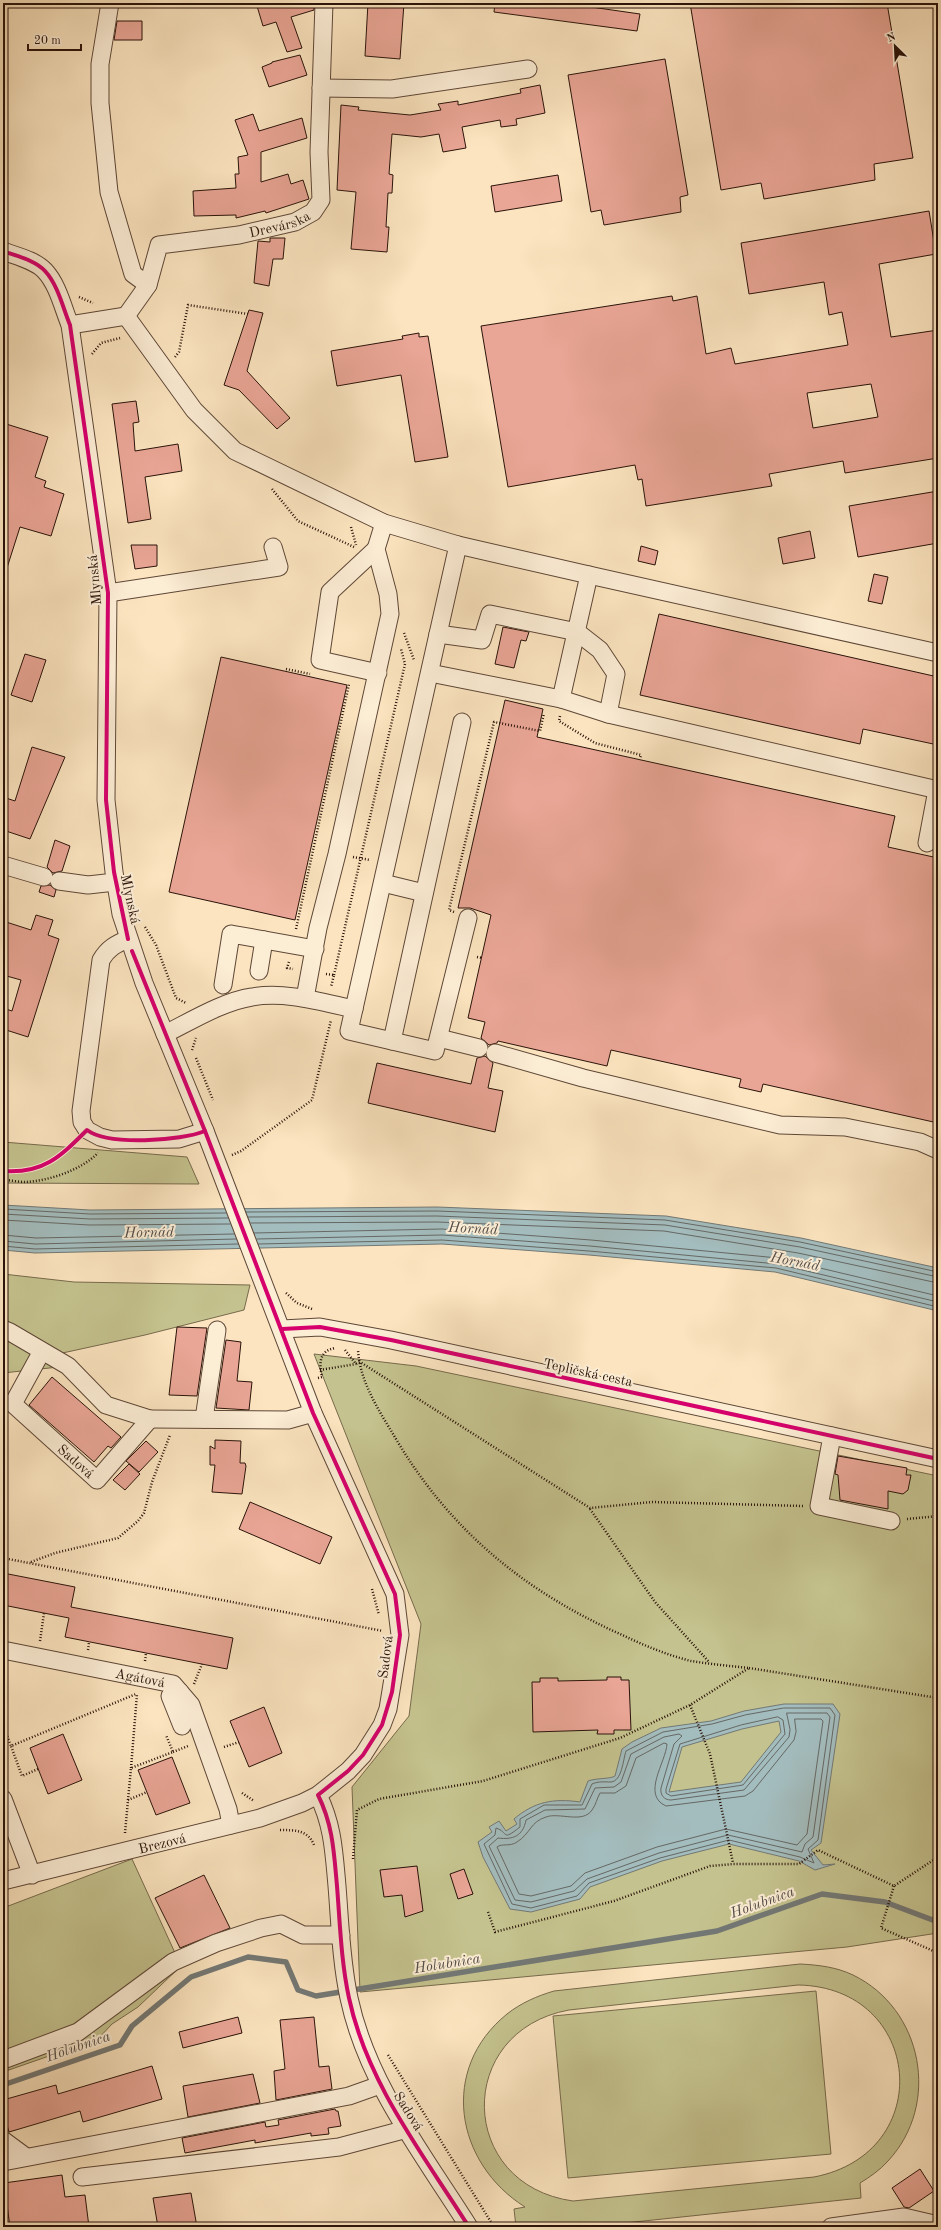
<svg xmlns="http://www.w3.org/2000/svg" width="941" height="2230" font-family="'Old Standard TT',serif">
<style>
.green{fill:#c4c28e;stroke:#776a4c;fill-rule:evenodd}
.water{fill:#a3bcbd;stroke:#737875;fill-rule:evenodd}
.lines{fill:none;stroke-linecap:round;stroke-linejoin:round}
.shore{stroke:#666864;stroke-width:1}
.stream{stroke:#737875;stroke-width:5.5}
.building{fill:#e9a595;stroke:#2a130a;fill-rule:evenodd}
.minor-casing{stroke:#5e4737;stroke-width:19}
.path{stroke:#2a130a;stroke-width:2.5;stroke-dasharray:1 2;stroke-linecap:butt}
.minor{stroke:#fcedd5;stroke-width:17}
.cycleway-casing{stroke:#fcedd5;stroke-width:6}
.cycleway{stroke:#d6006c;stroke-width:4}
.labels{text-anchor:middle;stroke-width:4;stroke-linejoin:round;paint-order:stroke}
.street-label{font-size:14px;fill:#2a130a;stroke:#fcedd5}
.water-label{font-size:15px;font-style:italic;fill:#544e49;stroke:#fcedd5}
</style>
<rect width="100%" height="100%" fill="#fbe4bf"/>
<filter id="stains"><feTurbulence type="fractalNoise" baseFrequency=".005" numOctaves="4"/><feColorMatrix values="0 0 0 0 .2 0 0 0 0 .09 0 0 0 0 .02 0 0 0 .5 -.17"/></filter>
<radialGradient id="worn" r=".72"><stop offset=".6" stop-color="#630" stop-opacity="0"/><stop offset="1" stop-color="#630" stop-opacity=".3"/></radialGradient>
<g class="green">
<path d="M 3,1142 L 187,1157 L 199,1184 L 3,1183 Z"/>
<path d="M 3,1274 L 74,1282 L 250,1285 L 244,1310 L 145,1335 L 58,1354 L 68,1366 L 3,1373 Z"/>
<path d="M 314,1354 L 416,1366 L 938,1476 L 938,1933 L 847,1947 L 360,1992 L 352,1787 L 409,1716 L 421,1624 Z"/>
<path d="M 132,1859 L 181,1966 L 138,2007 L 112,2024 L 98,2039 L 3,2072 L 3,1908 Z"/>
<path d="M 800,1964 C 819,1965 836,1967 853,1975 C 923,2009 941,2104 888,2161 C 880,2170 870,2177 860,2183 L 861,2198 L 587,2227 L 516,2227 L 514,2209 L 525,2207 C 455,2163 439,2069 507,2014 C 521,2003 537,1996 554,1991 ZM 798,1985 C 923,1987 938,2153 814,2177 L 573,2201 C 457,2185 454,2031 569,2010 Z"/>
<path d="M 816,1991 L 831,2154 L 568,2178 L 553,2016 Z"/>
</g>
<g class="water">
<path d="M 3,1205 L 90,1210 L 437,1207 L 666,1216 L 801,1238 L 938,1268 L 938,1311 L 775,1272 L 589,1255 L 442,1244 L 35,1253 L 3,1250 Z"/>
<path d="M 784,1704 L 833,1704 L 840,1714 L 821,1843 L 811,1850 L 823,1865 L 835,1864 L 815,1870 L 799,1861 L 729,1844 L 662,1861 L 590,1887 L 580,1899 L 531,1912 L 510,1909 L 483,1857 L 478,1842 L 492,1832 L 489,1827 L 499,1821 L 506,1831 L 517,1824 L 514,1819 C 534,1802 553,1798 580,1802 L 588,1781 C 596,1778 611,1779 615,1776 L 622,1749 L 632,1742 L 661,1728 L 711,1721 L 744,1711 ZM 779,1721 L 781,1732 L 741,1782 L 669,1792 L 682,1747 L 742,1729 Z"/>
</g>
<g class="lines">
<g class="shore">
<path d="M 3,1209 L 90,1214 L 226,1213"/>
<path d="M 246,1212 L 437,1211 L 665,1220 L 800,1242 L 938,1272"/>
<path d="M 3,1214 L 90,1219 L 228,1218"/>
<path d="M 248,1217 L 437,1216 L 665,1225 L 800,1247 L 938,1277"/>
<path d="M 3,1220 L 89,1225 L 230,1224"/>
<path d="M 251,1223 L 437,1222 L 664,1231 L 798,1253 L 938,1283"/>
<path d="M 254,1233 L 442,1229 L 591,1240 L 778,1258 L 938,1296"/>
<path d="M 3,1235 L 36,1238 L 234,1234"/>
<path d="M 257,1239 L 442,1235 L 590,1246 L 777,1264 L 938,1302"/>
<path d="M 3,1241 L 35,1244 L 236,1239"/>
<path d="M 258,1244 L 442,1240 L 589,1251 L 776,1268 L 938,1307"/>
<path d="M 3,1246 L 35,1249 L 238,1244"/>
<path d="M 784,1708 L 830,1708 L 835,1715 L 818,1840 L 808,1849 L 814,1863 L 800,1857 L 729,1840 L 660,1858 L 589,1883 L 577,1896 L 531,1908 L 512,1904 L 484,1844 L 495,1835 L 496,1828 C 509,1832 501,1842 520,1827 L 520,1819 L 544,1805 L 582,1805 L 592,1784 C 599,1781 604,1782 611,1782 C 622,1781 623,1760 626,1751 L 663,1732 L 712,1724 L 745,1715 Z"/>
<path d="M 787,1713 L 827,1713 L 830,1717 L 813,1837 L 805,1844 L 802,1852 L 728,1835 L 659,1853 L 587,1879 L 574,1891 L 531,1902 L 515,1900 L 489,1846 L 498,1838 C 513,1840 523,1836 526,1820 L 545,1810 L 585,1809 L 595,1788 L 614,1787 L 621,1782 L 631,1754 L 664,1737 L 679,1734 L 682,1736 L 674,1744 L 661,1788 C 660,1795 664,1800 671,1800 L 744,1790 L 789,1737 L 790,1730 Z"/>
<path d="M 778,1717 L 783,1720 L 785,1734 L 743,1785 L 671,1796 L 666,1793 L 666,1789 L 680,1744 L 741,1725 Z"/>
<path d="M 795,1719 L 821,1719 L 823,1721 L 807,1834 L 797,1845 L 726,1829 L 657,1847 L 585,1873 L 571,1886 L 531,1896 L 519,1894 L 497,1847 C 502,1843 510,1847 517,1842 C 531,1833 530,1822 546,1817 C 559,1812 583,1824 592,1810 C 596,1805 597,1798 600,1793 L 615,1793 L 626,1786 L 636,1758 L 664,1743 L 667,1744 C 666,1762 641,1795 666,1806 L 745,1796 L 753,1791 L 794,1740 L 796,1732 Z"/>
</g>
<path class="stream" d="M 3,2085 L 120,2045 L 132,2026 L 191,1977 L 248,1957 L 286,1962 L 298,1990 L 316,1996 L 717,1931 L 822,1894 L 885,1902 L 938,1922"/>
</g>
<g class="building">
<path d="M 266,3 L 314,3 L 314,10 L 291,17 L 302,48 L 287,52 L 276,22 L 263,26 L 257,6 Z"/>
<path d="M 368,3 L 404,3 L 400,59 L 365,56 Z"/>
<path d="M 495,3 L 563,3 L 640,14 L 637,31 L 494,12 Z"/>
<path d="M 690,3 L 887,3 L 913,158 L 874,164 L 875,180 L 764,199 L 761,183 L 721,190 Z"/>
<path d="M 117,21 L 142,21 L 142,40 L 114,40 Z"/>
<path d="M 300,55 L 307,75 L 269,87 L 262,67 L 272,63 L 272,62 Z"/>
<path d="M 665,59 L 688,195 L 680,197 L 681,212 L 604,225 L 601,210 L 591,212 L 568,75 Z"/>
<path d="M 540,85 L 545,113 L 516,119 L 517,125 L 501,127 L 500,120 L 462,127 L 466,148 L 443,152 L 439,134 L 421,137 L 392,134 L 389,174 L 393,175 L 392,193 L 388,193 L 386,227 L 389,227 L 387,252 L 351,249 L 356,192 L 337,190 L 341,105 L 359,107 L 358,110 L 410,115 L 441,110 L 438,104 L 458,101 L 458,105 L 521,93 L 520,89 Z"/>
<path d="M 253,114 L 259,131 L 302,118 L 307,138 L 261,152 L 261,182 L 288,174 L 291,184 L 303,180 L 309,199 L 266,213 L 265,211 L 236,218 L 236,215 L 194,216 L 193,191 L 236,188 L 235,174 L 239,174 L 238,157 L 248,155 L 235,120 Z"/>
<path d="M 558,175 L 562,201 L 495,212 L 491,186 Z"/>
<path d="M 929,211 L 936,254 L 879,264 L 891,337 L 938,330 L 938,458 L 845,473 L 843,461 L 769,474 L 772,486 L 646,506 L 642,479 L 638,480 L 635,465 L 508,487 L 481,326 L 672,296 L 673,301 L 697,296 L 706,354 L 731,348 L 735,364 L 848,345 L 842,312 L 829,315 L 824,282 L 749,294 L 741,243 ZM 871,384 L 878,417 L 813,428 L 807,393 Z"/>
<path d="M 270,238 L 285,238 L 283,259 L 273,259 L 269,286 L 254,283 L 258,241 L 270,242 Z"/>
<path d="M 249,310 L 263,313 L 247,371 L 290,418 L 277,429 L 239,390 L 224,385 Z"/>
<path d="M 419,333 L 419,337 L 428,336 L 448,457 L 415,462 L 401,375 L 337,386 L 331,351 L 403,339 L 402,336 Z"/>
<path d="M 136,401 L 139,422 L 133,423 L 135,451 L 178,444 L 182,471 L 145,477 L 151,519 L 128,523 L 112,404 Z"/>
<path d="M 3,423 L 48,437 L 35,477 L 46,481 L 44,487 L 64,494 L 51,536 L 20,527 L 6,571 L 3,571 Z"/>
<path d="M 938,491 L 938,543 L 858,557 L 849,506 Z"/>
<path d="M 810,531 L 815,558 L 783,564 L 778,538 Z"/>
<path d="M 131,545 L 157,545 L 157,566 L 135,569 Z"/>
<path d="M 641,546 L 658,551 L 655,565 L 638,561 Z"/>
<path d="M 874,574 L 888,577 L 882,604 L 868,601 Z"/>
<path d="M 659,614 L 938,677 L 938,745 L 863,729 L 860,744 L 640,695 Z"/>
<path d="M 503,627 L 529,632 L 526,641 L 521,640 L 514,668 L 495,664 Z"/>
<path d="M 25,654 L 46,660 L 32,702 L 11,695 Z"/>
<path d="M 221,657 L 347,685 L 295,920 L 169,892 Z"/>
<path d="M 505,700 L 543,709 L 537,737 L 895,816 L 888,847 L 938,858 L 938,1123 L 763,1084 L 761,1092 L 739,1087 L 741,1079 L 611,1050 L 607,1066 L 498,1041 L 497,1043 L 489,1045 L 481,1038 L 485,1022 L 468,1018 L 491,915 L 470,908 L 458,908 Z"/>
<path d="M 32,747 L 65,757 L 30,839 L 3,830 L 3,797 L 15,801 Z"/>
<path d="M 55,840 L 70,846 L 62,871 L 53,873 L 47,867 Z"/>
<path d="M 50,885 L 56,890 L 54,897 L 39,892 L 41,886 Z"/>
<path d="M 36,915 L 53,920 L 48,935 L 59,939 L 28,1037 L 3,1029 L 3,1008 L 12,1011 L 21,980 L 3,975 L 3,921 L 31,930 Z"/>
<path d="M 485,1056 L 493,1063 L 488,1088 L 503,1091 L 495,1132 L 368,1103 L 377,1063 L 471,1084 L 477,1058 Z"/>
<path d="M 177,1327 L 207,1328 L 197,1396 L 169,1395 Z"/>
<path d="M 226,1340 L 241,1342 L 237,1381 L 252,1382 L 249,1410 L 216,1408 Z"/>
<path d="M 52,1377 L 121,1437 L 111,1448 L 108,1446 L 94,1462 L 29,1405 Z"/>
<path d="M 215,1440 L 241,1441 L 240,1463 L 245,1463 L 246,1466 L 242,1494 L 212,1492 L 215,1465 L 210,1465 L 210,1446 L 215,1449 Z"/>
<path d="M 146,1441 L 158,1452 L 139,1472 L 126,1461 Z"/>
<path d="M 838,1456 L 907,1468 L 906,1475 L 911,1475 L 908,1490 L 903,1494 L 888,1491 L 888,1509 L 840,1500 L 838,1475 L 835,1474 Z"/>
<path d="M 129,1464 L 140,1474 L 125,1490 L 113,1480 Z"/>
<path d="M 250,1502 L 332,1537 L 320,1564 L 239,1529 Z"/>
<path d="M 3,1573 L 75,1587 L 71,1607 L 233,1638 L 227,1669 L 65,1637 L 69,1618 L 3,1605 Z"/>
<path d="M 607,1677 L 621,1677 L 621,1680 L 629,1680 L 631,1730 L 614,1730 L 614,1734 L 597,1734 L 598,1730 L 533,1732 L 532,1682 L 540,1682 L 540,1678 L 558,1678 L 558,1681 L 607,1680 Z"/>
<path d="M 264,1707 L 282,1753 L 249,1767 L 230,1721 Z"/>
<path d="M 63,1734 L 82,1780 L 48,1794 L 30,1748 Z"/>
<path d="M 172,1757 L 190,1803 L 156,1815 L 138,1770 Z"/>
<path d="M 417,1866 L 423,1911 L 405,1917 L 402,1895 L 384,1897 L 380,1870 Z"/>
<path d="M 464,1869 L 473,1894 L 458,1899 L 450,1874 Z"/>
<path d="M 204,1875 L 230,1928 L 180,1948 L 155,1898 Z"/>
<path d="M 238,2017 L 242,2033 L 183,2048 L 179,2032 Z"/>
<path d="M 314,2017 L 319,2067 L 329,2066 L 332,2089 L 276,2100 L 274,2071 L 285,2069 L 280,2020 Z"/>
<path d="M 152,2066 L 162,2099 L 83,2122 L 80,2111 L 9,2132 L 3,2111 L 3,2100 L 56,2085 L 58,2094 Z"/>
<path d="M 253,2074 L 260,2103 L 188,2117 L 183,2086 Z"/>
<path d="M 335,2109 L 336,2111 L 338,2111 L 341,2126 L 328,2128 L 329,2134 L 311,2136 L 311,2133 L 255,2143 L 255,2140 L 185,2153 L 182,2138 L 265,2122 L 266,2127 L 279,2125 L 278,2120 Z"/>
<path d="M 920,2169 L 934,2191 L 909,2208 L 904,2207 L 892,2188 Z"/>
<path d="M 62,2175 L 65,2197 L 85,2195 L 89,2227 L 10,2227 L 4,2183 Z"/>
<path d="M 191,2193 L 197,2227 L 158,2227 L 153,2198 Z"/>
</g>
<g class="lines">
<g class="minor-casing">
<g id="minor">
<path d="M 110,3 L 100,64 L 100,103 L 109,192 L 133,274 L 148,285"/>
<path d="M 321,88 L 392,89 L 528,69"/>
<path d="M 3,251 C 16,256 35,260 45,271 C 58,285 63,308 70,325 L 108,593 L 106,800 L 114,872 L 121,914 L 144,983 L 205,1131 L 313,1413 L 395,1594 L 400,1635 L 388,1709 L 382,1725 L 363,1755 L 348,1771 L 318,1795 L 302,1803 L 260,1818 L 3,1881"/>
<path d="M 126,316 L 194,410 L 235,451 L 384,523 L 458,545 L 589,575 L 561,699"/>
<path id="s1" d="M 126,316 L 148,285 L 159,245 L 239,235 L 295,222 L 313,212 L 321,200 L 319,152 L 324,3"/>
<path d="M 70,325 L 126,316"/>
<path d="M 458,545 L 349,1031 L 435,1051 L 468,918"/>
<path d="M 376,549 L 330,592 L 320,660 L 378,673"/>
<path d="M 589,575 L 938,653"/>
<path d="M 108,593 L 279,567 L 273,547"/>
<path d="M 438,634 L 482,640 L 490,614 L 577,632 L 600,650 L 616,674 L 608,714"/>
<path d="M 430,673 L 561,699 L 608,714 L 938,790"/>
<path d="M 927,843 L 937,790"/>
<path d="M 3,865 L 44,877"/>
<path d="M 59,881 L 88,885 L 115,882"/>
<path d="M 383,883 L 424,893"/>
<path d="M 128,939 C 116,944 108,948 101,960 L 81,1111 L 82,1122 L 87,1130 L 100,1137 L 112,1140 L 179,1139 L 205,1131"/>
<path d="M 259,971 L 264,940"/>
<path d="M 223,985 L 231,934 L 315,949"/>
<path d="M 305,998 L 318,928 L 337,854 L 390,614 L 388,594 L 376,549 L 384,523"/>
<path d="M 165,1034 C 191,1021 224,1001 252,997 C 285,991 321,1002 354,1009"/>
<path d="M 439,1038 L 479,1048"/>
<path d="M 392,1041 L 462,722"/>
<path d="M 495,1053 L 583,1078 L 780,1125 L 845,1127 L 920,1142 L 938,1150"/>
<path d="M 3,1329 L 10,1332 L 68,1366 L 106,1405 L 150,1419 L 97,1480 L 13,1404 L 42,1351"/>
<path d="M 282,1329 L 320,1327 L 391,1340 L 938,1459"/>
<path d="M 150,1419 L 288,1420 L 313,1413"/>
<path d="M 204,1419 L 217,1330"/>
<path d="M 832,1436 L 819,1506 L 891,1521"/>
<path id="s2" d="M 3,1650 L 173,1684 L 191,1705 L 228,1809 L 231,1825"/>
<path d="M 180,1692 L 170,1696 L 182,1726"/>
<path d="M 318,1795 C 333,1825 334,1853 337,1886 C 340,1923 341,1961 349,1998 C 367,2083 423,2154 469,2227"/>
<path d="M 3,1799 L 32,1875"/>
<path d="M 3,2060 L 78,2032 L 173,1962 L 216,1943 L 261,1928 L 281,1924 L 303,1935 L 341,1935"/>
<path d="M 3,2140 L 26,2157"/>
<path d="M 3,2162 L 349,2096 L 380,2085"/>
<path d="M 82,2177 L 339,2147 L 407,2129"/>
<path d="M 831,2227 L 904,2217 L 934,2224"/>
</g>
</g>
<g class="path">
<path d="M 79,297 L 93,303"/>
<path d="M 92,354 L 101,343 L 120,338"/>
<path d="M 175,357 L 179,352 L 188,305 L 248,314"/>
<path d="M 272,489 L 298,521 L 354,547"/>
<path d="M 351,527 L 356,545"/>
<path d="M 404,633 L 414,660"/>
<path d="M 286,669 L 310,674"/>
<path d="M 560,716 L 559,721 L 595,743 L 641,755 L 640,759"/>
<path d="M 353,857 L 370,860"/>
<path d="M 454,912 L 449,910 L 494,722 L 540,731 L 544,713"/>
<path d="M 145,927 L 156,945 L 176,998 L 186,1003"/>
<path d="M 296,929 L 349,684"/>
<path d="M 477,957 L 482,958"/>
<path d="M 289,962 L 287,968 L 293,969"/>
<path d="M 326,974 L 334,975 L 331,987"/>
<path d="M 334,975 L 405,664 L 401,649"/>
<path d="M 192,1050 L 196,1038"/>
<path d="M 196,1058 L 213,1100"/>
<path d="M 232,1155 L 241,1151 L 312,1100 L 331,1020"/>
<path d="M 3,1180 C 10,1180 18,1182 25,1182 C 49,1181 81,1170 98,1153"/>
<path d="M 286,1293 L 297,1303 L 312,1309"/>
<path d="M 345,1350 L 356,1364 L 360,1362 L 590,1508 L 652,1502 L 803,1506"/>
<path d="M 320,1370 L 356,1364"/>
<path d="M 318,1378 L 322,1377 C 319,1363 319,1351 335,1348"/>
<path d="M 590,1509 L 655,1602 L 709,1662"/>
<path d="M 907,1519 L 938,1516"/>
<path d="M 3,1558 L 383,1631"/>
<path d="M 31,1562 L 55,1553 L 118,1538 L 138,1521 L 144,1513 L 152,1482 L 170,1435"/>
<path d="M 372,1589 L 379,1615"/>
<path d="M 40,1641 L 44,1613"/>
<path d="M 88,1650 L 89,1642"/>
<path d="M 145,1661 L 146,1653"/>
<path d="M 749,1668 L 938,1698"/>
<path d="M 194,1684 L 202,1664"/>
<path d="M 690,1705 L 710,1754 L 733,1863"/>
<path d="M 3,1725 L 11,1746"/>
<path d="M 224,1747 L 239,1742"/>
<path d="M 173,1752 L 188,1746"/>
<path d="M 131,1768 L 137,1694"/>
<path d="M 38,1769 L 22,1776 L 11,1746 L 136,1694"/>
<path d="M 242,1793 L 254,1801"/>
<path d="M 128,1800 L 131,1768 L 173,1752 L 166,1735"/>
<path d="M 280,1830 C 295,1830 308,1830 314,1845"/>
<path d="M 125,1833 L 128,1800 L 147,1792"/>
<path d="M 353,1859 L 357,1810 L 379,1799 L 483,1781 L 620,1738 L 690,1705 L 749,1668 C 730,1666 710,1664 691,1661 C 667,1655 643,1645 620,1634 C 524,1591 450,1530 396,1439 C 380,1412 360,1383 358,1350"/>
<path d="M 894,1886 L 881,1928 L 938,1953"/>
<path d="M 488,1912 L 495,1932 L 614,1901 L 710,1866 L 733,1864 L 799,1864 L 818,1850 L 894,1886 L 938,1857"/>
<path d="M 388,2055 L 494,2227"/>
</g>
<use href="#minor" class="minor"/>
<g class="cycleway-casing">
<g id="cycleway">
<path d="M 3,251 C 16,256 35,260 45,271 C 58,285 63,308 70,325 L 108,593 L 106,800 L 114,872 L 128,939"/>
<path d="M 132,951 L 205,1131 L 313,1413 L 395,1594 L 400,1635 L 392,1692 L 382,1725 L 363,1755 L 348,1771 L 318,1795 C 333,1825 334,1853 337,1886 C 340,1923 341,1961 349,1998 C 367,2083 423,2154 469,2227"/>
<path d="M 3,1171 C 43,1174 60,1157 87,1130 C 108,1146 181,1141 205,1131"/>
<path d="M 282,1329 L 320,1327 L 391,1340 L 938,1459"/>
</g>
</g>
<use href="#cycleway" class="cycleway"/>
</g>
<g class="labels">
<g class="street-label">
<text dy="5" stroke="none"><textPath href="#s1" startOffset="202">Drevárska</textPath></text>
<text transform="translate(94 580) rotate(-95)" y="5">Mlynská</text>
<text transform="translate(131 899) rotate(78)" y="5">Mlynská</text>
<text transform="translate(588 1372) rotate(12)" y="5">Tepličská cesta</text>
<text transform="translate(76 1461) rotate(41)" y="5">Sadová</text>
<text transform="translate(385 1657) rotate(-83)" y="5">Sadová</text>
<text dy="5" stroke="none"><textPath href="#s2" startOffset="140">Agátová</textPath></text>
<text transform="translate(162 1843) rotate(-14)" y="5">Brezová</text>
<text transform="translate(409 2111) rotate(58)" y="5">Sadová</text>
</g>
<g class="water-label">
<text transform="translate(473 1228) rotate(3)" y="5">Hornád</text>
<text transform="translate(149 1232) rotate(-1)" y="5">Hornád</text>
<text transform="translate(795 1261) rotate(11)" y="5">Hornád</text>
<text transform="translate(762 1902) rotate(-20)" y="5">Holubnica</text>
<text transform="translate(447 1963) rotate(-9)" y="5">Holubnica</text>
<text transform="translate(78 2046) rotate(-19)" y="5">Holubnica</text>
</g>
</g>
<rect width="941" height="2230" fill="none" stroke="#fbe4bf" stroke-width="16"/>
<rect x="4" y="4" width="933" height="2222" fill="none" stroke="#2a130a" stroke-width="2"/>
<rect x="8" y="8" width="925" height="2214" fill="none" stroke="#2a130a"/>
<g transform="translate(895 46) rotate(336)" stroke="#fcedd5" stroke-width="3" paint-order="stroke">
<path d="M0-3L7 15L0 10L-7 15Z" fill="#2a130a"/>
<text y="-6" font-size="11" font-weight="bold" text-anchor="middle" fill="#2a130a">N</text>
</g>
<path d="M28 44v6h53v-6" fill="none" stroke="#2a130a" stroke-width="2"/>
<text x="34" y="44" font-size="12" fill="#2a130a" stroke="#fcedd5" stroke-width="3" paint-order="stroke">20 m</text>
<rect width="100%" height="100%" filter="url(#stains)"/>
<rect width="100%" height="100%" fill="url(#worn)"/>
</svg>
